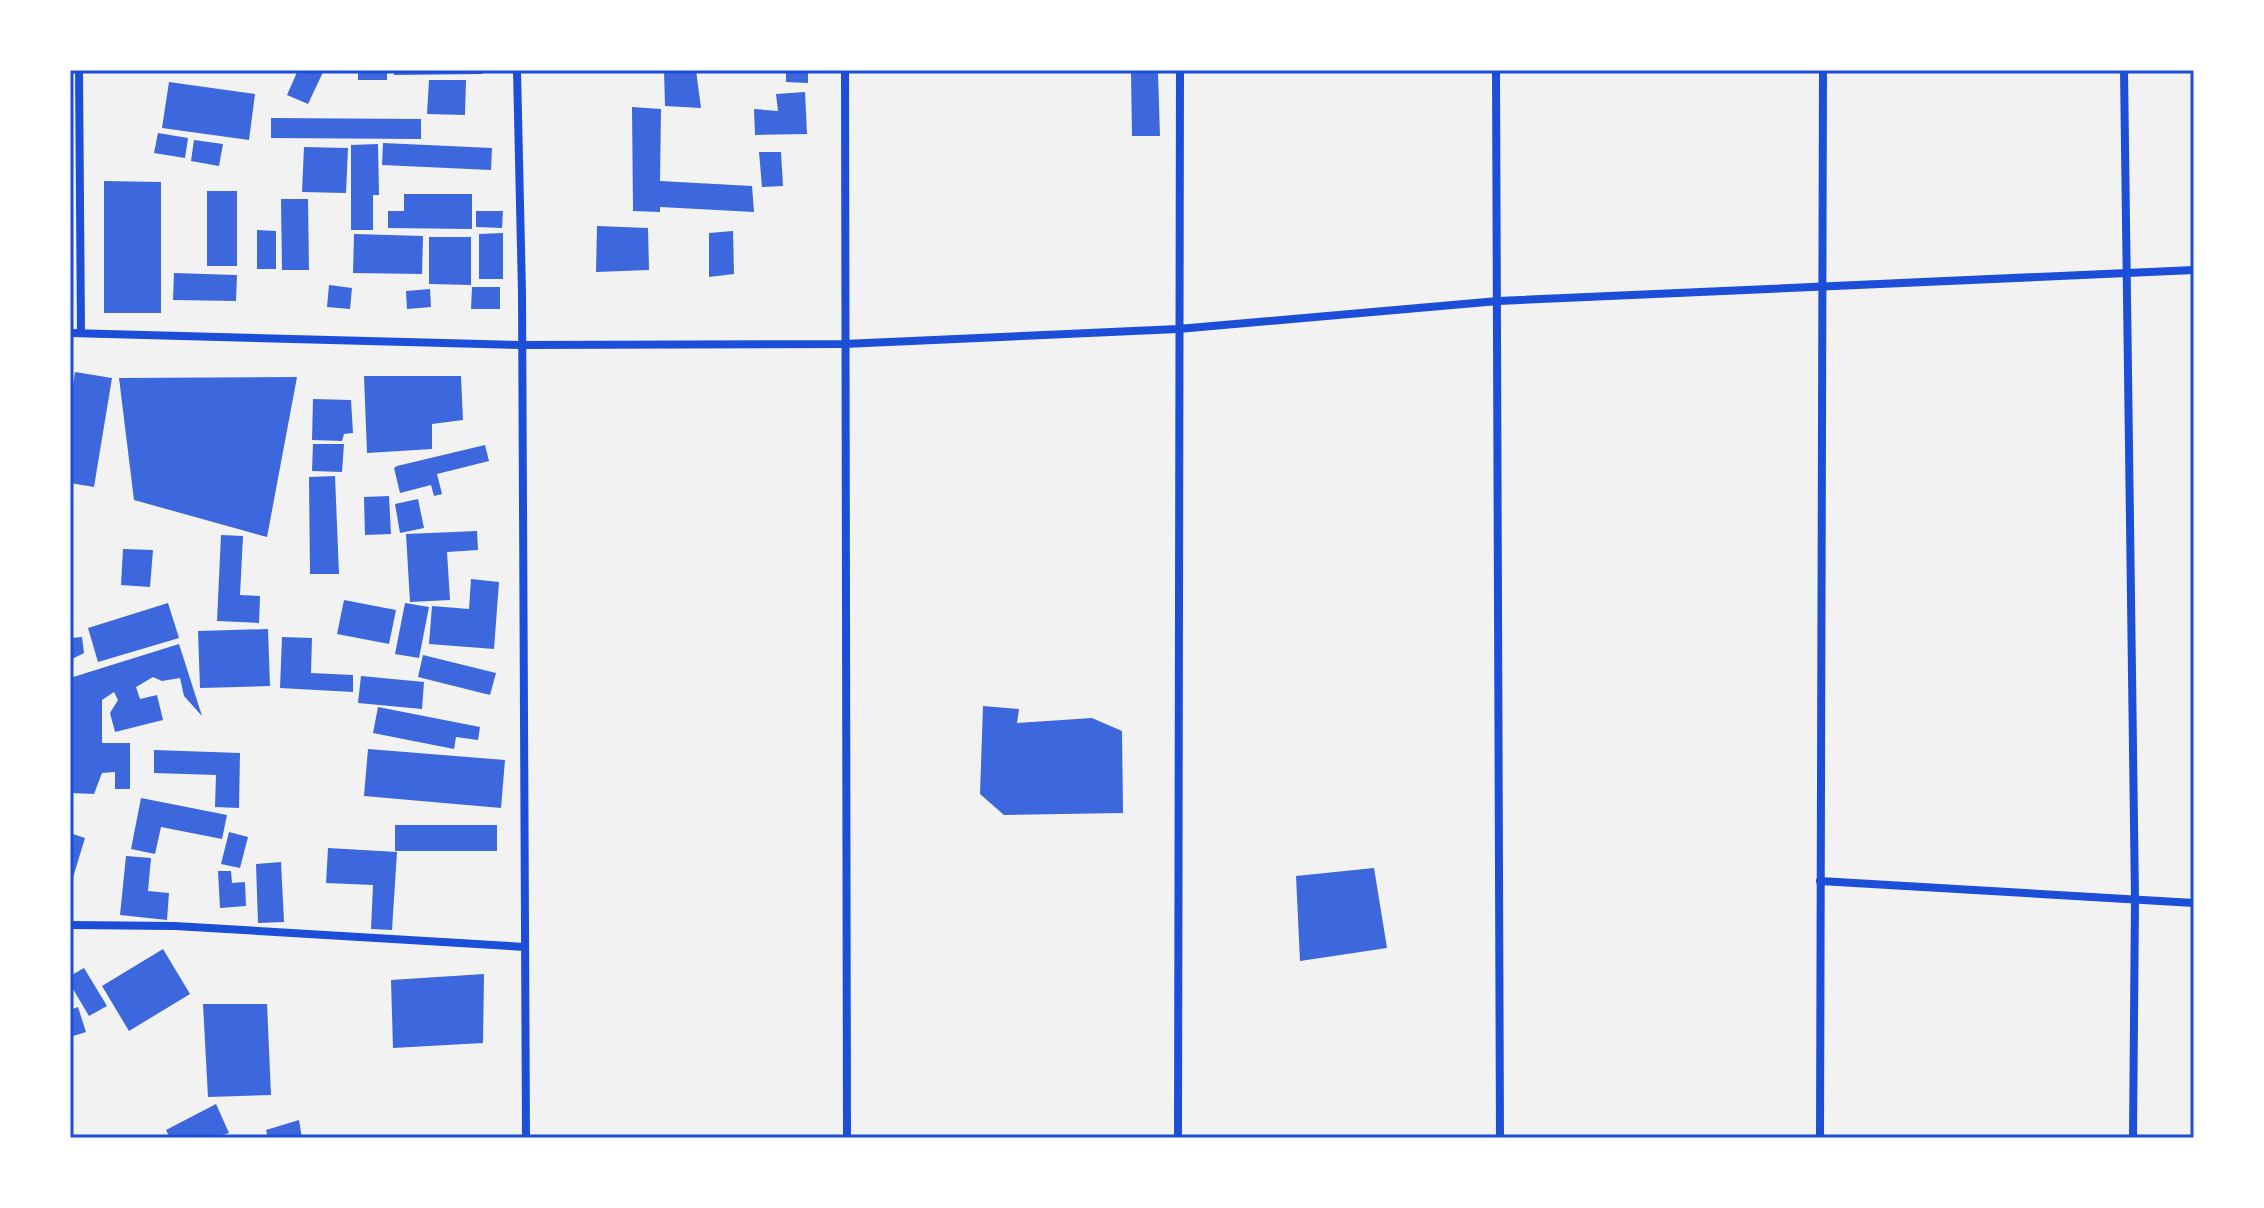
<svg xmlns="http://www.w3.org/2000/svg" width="2264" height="1208" font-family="Barlow,sans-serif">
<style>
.building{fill:#3d67dc}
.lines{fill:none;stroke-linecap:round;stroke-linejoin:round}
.minor{stroke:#1d4ed8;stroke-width:8}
.neatline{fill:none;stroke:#1d4ed8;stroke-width:3}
</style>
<rect width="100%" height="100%" fill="#f2f2f2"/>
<g class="building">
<path d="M 298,70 L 324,70 L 308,104 L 287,95 Z"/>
<rect x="358" y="70" width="29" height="10"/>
<path d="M 394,70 L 483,70 L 483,74 L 394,75 Z"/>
<path d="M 664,70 L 696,70 L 701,108 L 665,106 Z"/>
<path d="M 786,70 L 808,70 L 808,83 L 786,82 Z"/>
<path d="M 1131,73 L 1158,73 L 1160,136 L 1132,136 Z"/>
<path d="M 429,80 L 466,80 L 465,115 L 427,114 Z"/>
<path d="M 169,82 L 255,94 L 249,140 L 162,128 Z"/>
<path d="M 805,92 L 807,134 L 755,135 L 754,109 L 778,111 L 776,94 Z"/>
<path d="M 632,107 L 661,109 L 660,181 L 752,186 L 754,212 L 660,207 L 660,212 L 633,211 Z"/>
<path d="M 271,118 L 421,119 L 421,139 L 271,138 Z"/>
<path d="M 158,133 L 188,138 L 185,158 L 154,153 Z"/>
<path d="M 194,140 L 223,144 L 219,166 L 191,161 Z"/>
<path d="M 383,143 L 492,148 L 491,170 L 382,165 Z"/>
<path d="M 378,144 L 379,195 L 373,195 L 373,230 L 351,230 L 351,145 Z"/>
<path d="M 304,147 L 348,148 L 346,193 L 302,192 Z"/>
<path d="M 759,152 L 781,152 L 783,186 L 762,187 Z"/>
<path d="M 104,181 L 161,182 L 161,313 L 104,313 Z"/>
<rect x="207" y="191" width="30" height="75"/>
<path d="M 404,194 L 472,194 L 472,229 L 388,228 L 388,211 L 404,211 Z"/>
<path d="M 281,199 L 308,199 L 309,270 L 282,270 Z"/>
<path d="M 476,211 L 503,211 L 502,228 L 476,227 Z"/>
<path d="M 597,226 L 648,228 L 649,270 L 596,272 Z"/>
<path d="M 257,230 L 276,231 L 276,269 L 257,269 Z"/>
<path d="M 733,231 L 734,274 L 709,277 L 709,233 Z"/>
<path d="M 503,233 L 503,279 L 479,279 L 479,234 Z"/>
<path d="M 354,234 L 423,236 L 422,274 L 353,273 Z"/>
<path d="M 429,237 L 471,237 L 471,285 L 429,284 Z"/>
<path d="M 174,273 L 237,275 L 236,301 L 173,300 Z"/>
<path d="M 329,285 L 352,288 L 350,309 L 327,307 Z"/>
<path d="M 472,287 L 500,287 L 500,309 L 471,309 Z"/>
<path d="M 430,289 L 431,307 L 407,309 L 406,291 Z"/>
<path d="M 75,372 L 112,378 L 94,487 L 70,483 L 70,403 Z"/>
<path d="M 364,376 L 461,376 L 463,420 L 432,424 L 432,449 L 367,453 Z"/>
<path d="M 297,377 L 267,537 L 134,500 L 119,378 Z"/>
<path d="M 313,399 L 351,400 L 353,433 L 344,434 L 342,441 L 312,440 Z"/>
<path d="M 313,444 L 344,444 L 342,472 L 312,471 Z"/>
<path d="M 485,445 L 489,461 L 437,474 L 442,494 L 434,496 L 431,485 L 400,493 L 394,468 L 397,466 Z"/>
<path d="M 335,476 L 339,574 L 310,574 L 309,477 Z"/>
<path d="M 389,496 L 391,534 L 365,535 L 364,497 Z"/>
<path d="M 418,499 L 424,528 L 400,533 L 395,504 Z"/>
<path d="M 477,531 L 478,550 L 447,552 L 450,600 L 410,602 L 406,534 Z"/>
<path d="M 221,535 L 243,536 L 240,595 L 260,596 L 259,623 L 217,621 Z"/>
<path d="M 123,549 L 153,550 L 150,587 L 121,585 Z"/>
<path d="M 471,579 L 499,582 L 494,649 L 429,644 L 432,606 L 469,609 Z"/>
<path d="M 344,600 L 396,610 L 389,644 L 337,634 Z"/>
<path d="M 168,603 L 179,638 L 98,662 L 88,628 Z"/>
<path d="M 405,603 L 429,607 L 419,658 L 395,654 Z"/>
<path d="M 268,629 L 270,686 L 200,688 L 198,631 Z"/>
<path d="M 82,637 L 84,653 L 70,660 L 70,638 Z"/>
<path d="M 282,637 L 312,638 L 311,673 L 353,675 L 353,692 L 280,688 Z"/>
<path d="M 179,644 L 202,716 L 184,696 L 180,678 L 162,681 L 153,677 L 136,687 L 140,699 L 157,695 L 163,720 L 115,732 L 110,713 L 118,700 L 114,692 L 102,700 L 102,743 L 130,743 L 130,789 L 115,789 L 115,772 L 102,773 L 94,794 L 70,793 L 70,678 Z"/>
<path d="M 423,655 L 496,673 L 490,695 L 418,677 Z"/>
<path d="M 361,676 L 424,682 L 422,709 L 358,703 Z"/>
<path d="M 983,706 L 1019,709 L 1017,723 L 1092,718 L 1122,731 L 1123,813 L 1004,815 L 980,794 Z"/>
<path d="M 378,707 L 480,727 L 478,740 L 456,737 L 454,749 L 373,733 Z"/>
<path d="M 368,749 L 505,760 L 501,808 L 364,796 Z"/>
<path d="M 154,750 L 240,753 L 239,808 L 215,807 L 216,775 L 154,773 Z"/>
<path d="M 141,798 L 227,815 L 222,839 L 161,827 L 155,854 L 131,849 Z"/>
<rect x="395" y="825" width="102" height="26"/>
<path d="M 229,832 L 248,837 L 240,868 L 221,864 Z"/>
<path d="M 70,833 L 85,838 L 71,884 L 70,884 Z"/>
<path d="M 328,848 L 397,852 L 392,930 L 371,929 L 373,885 L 326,883 Z"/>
<path d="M 126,856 L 151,858 L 148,891 L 169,893 L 167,920 L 120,915 Z"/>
<path d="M 281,862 L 284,922 L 258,923 L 256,864 Z"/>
<path d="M 1374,868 L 1387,948 L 1300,961 L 1296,876 Z"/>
<path d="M 218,871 L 231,871 L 232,883 L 245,882 L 246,906 L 220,908 Z"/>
<path d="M 163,949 L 190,994 L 129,1031 L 102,986 Z"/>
<path d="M 84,968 L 107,1006 L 89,1016 L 70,984 L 70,976 Z"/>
<path d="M 484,974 L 483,1043 L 393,1048 L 391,980 Z"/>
<path d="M 203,1004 L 267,1004 L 271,1095 L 208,1097 Z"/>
<path d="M 78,1007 L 86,1032 L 70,1037 L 70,1010 Z"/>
<path d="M 216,1104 L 229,1133 L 214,1138 L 170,1138 L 166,1130 Z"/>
<path d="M 299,1120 L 302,1138 L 268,1138 L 266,1130 Z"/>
</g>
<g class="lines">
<g class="minor">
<path d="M 79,70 L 81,333"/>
<path d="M 517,70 L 522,293 L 526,1138"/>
<path d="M 845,70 L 847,1138"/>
<path d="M 1496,70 L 1500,1138"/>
<path d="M 2124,70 L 2135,900 L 2133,1138"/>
<path d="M 70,333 L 521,345 L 844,344 L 1178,329 L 1498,301 L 2194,270"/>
<path d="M 1820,881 L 2194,903"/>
<path d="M 70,925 L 175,926 L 525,947"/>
<path d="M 1178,1138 L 1180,70"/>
<path d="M 1820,1138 L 1823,70"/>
</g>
</g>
<rect width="2264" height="1208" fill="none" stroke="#ffffff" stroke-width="144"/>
<rect x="72" y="72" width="2120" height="1064" class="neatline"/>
</svg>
